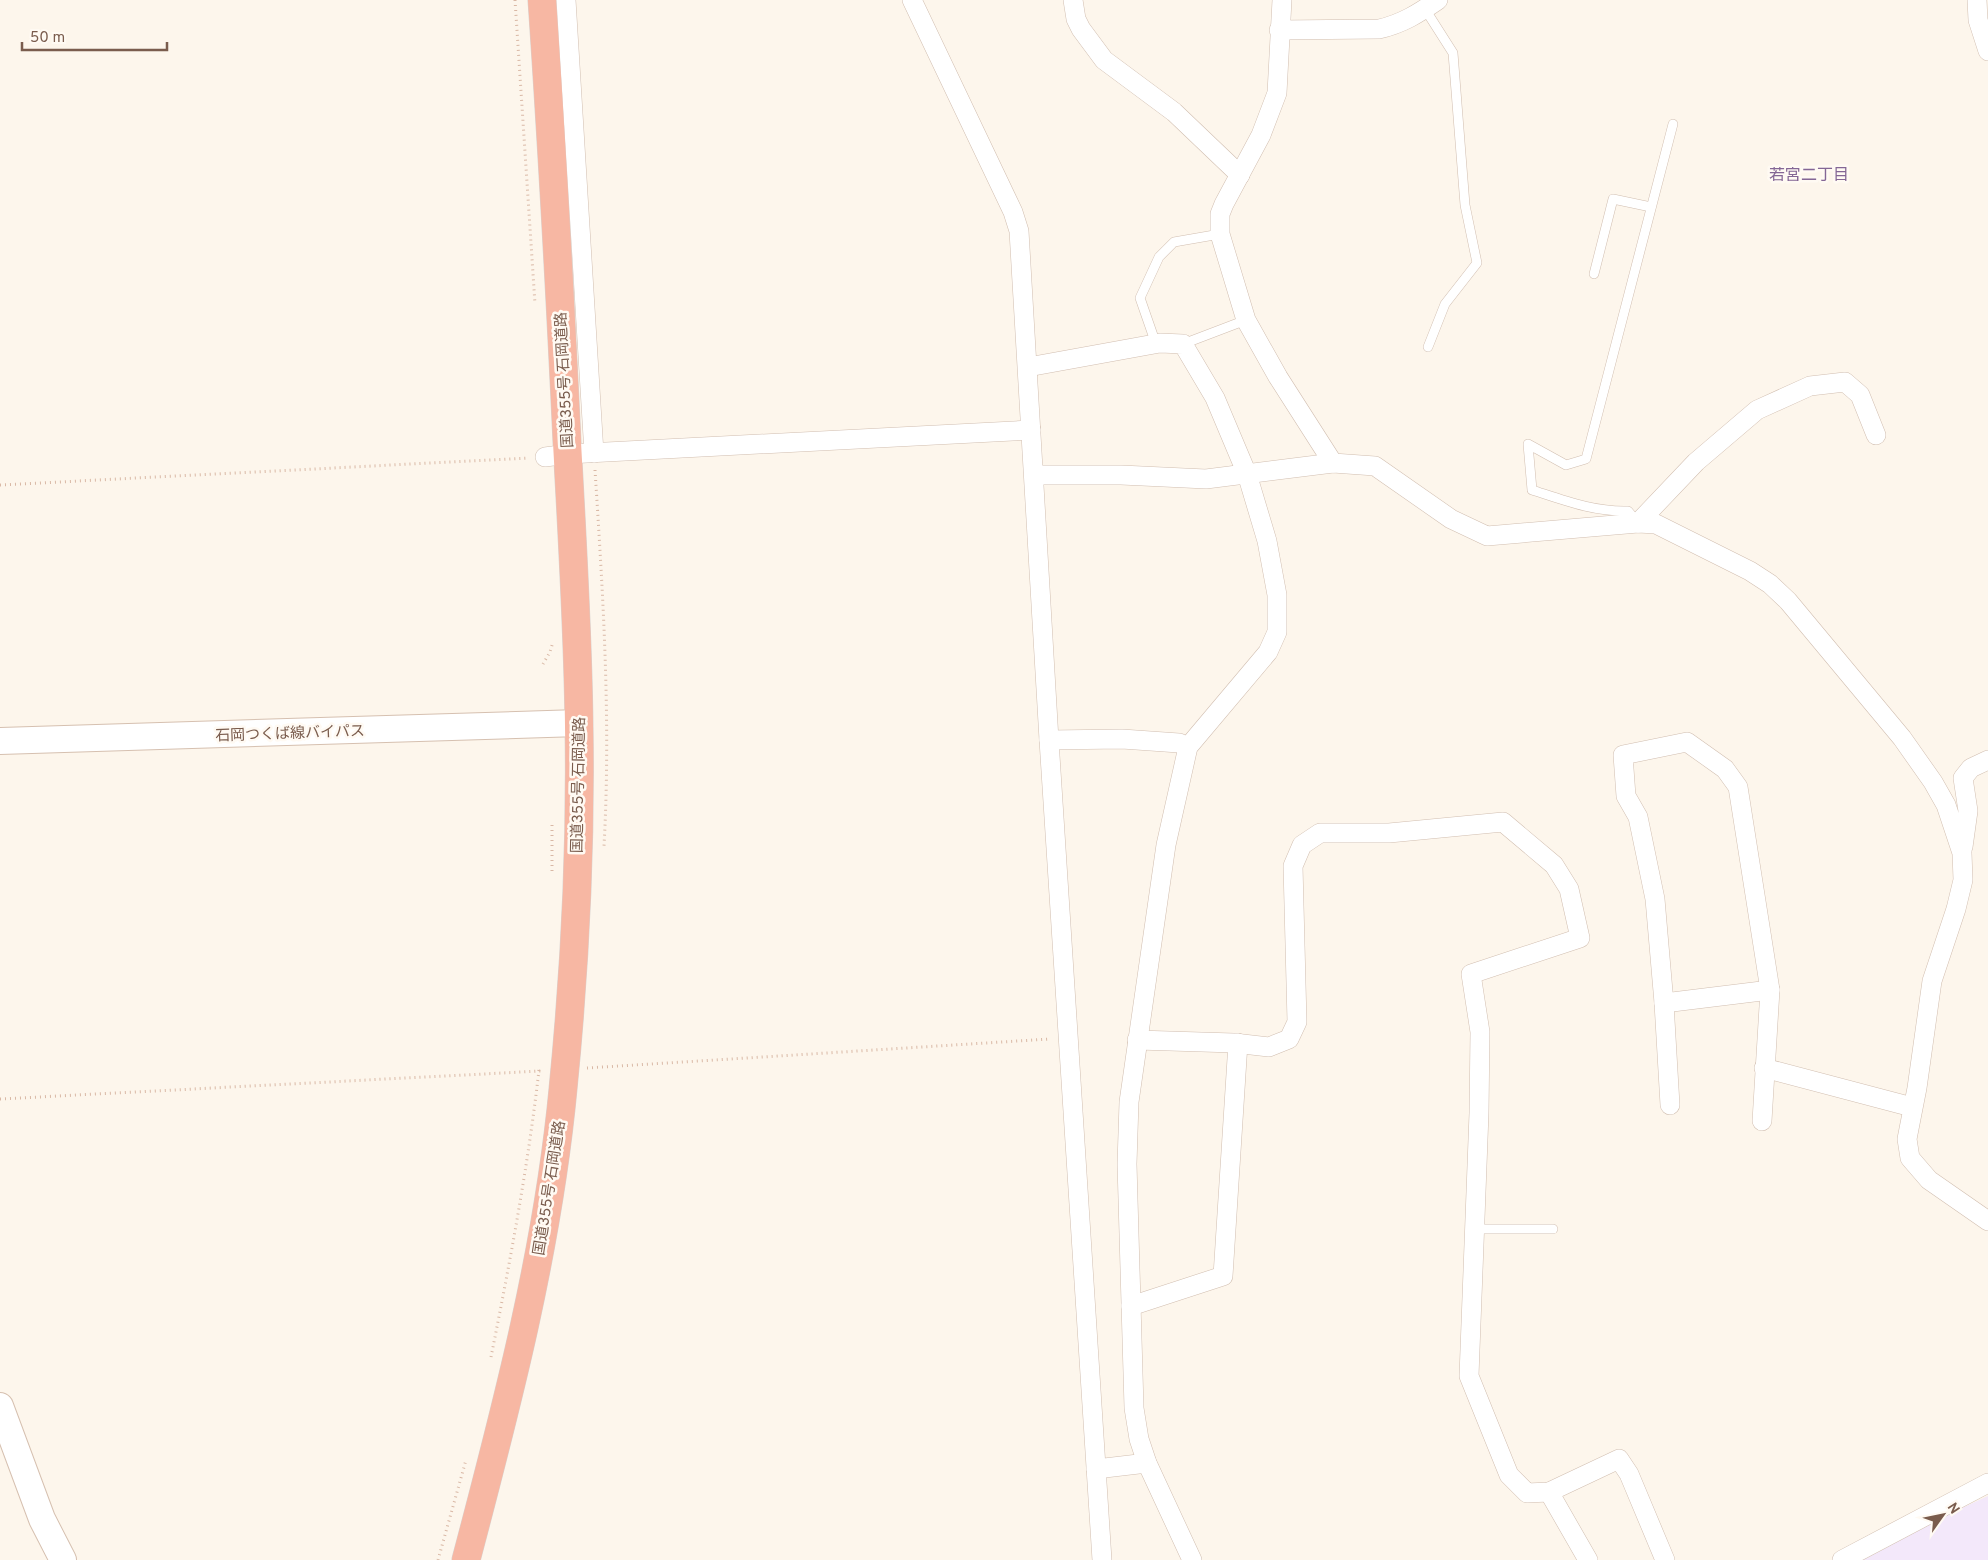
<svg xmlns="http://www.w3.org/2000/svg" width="1988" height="1560" font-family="Overpass,'Noto Sans JP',sans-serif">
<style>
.education{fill:#f3e8fa}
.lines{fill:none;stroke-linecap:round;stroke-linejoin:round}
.lane-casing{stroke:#d1beb0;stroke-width:10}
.street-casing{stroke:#d1beb0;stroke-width:20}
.secondary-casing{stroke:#d6c0b0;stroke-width:28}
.highway-casing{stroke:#dad1cd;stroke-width:29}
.path{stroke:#d9b8a5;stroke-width:3;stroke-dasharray:1 4;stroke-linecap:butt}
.lane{stroke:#fff;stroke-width:9}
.street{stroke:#fff;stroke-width:19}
.secondary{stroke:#fff;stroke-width:26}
.highway{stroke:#f7b7a3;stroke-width:28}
.labels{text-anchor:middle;stroke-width:5;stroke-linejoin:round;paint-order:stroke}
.street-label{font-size:15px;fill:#7a5c4d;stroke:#fffaf3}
.neighbourhood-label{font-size:16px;fill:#846695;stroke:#fffaf3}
</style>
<rect width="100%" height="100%" fill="#fdf6ec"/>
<path class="education" d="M 1988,1496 L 1988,1560 L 1863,1560 L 1949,1514 Z"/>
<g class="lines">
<g class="lane-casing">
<g id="lane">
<path d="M 1425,9 L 1453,53 L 1465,205 L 1477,263 L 1445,304 L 1428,347"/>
<path d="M 1594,274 L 1613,199 L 1651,207"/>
<path d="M 1156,344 L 1140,298 L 1159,257 L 1174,242 L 1220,234"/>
<path d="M 1183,344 L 1246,320"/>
<path d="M 1638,523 L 1628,511 C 1594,512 1563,500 1532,490 L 1528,444 L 1566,465 L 1586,459 L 1673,124"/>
<path d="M 1475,1229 L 1553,1229"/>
</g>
</g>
<g class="street-casing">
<g id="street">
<path d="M 566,0 L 594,453"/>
<path d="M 912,0 L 1013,212 L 1019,231 L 1049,740 L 1102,1560"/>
<path d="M 1073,0 L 1076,19 L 1081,29 L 1104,60 L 1174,112 L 1240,175"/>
<path d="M 1282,0 L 1277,93 L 1261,135 L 1224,204 L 1220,214 L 1220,234 L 1246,320 L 1278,377 L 1333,463"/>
<path d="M 1977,0 L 1978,20 L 1988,51"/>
<path d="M 1279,30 L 1379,29 C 1402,24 1419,13 1438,0"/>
<path d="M 1028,367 L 1160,343 L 1183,344 L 1215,398 L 1247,474 L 1267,541 L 1277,595 L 1277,632 L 1268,652 L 1188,747 L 1166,845 L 1129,1102 L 1127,1164 L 1134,1408 L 1139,1439 L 1147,1463 L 1192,1560"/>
<path d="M 545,457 L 568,454 L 1031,430"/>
<path d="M 1034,475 L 1121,475 L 1206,479 L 1333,463 L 1375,466 L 1451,519 L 1487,536 L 1638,523 L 1656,524 L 1750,571 L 1770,584 L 1788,601 L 1902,738 L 1933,782 L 1946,805 L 1962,853 L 1963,880 L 1956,909 L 1932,981 L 1917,1088 L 1907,1139 L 1910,1158 L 1929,1180 L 1988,1221"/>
<path d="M 1638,523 L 1696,462 L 1757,410 L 1810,386 L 1845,382 L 1860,395 L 1876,435"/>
<path d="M 1049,740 L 1122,739 L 1179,743 L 1188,747"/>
<path d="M 1963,847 L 1968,811 L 1963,778 L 1971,768 L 1988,760"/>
<path d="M 1664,1003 L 1770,990"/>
<path d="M 1137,1040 L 1234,1043 L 1269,1047 L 1289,1039 L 1297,1022 L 1293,866 L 1302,845 L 1320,833 L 1389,833 L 1503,822 L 1554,865 L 1569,889 L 1580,938 L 1471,974 L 1480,1032 L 1479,1113 L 1469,1376 L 1509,1475 L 1527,1493 L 1549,1492 L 1619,1459 L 1629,1474 L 1665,1560"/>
<path d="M 1764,1068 L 1912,1107"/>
<path d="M 1670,1105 L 1664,1003 L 1655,899 L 1638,817 L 1626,796 L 1623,755 L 1687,742 L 1725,769 L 1738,787 L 1770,990 L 1762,1121"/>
<path d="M 1131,1306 L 1223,1276 L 1238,1043"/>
<path d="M 1096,1469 L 1147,1463"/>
<path d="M 1549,1492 L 1588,1560"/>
<path d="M 1842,1560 L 1988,1483"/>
</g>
</g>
<g class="secondary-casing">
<g id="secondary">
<path d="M 0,741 L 579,723"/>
<path d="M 0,1406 L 42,1519 L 63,1560"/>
</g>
</g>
<g class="highway-casing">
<path id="highway" d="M 466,1560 C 507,1405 548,1249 563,1089 C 575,968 581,846 579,726 C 578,631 572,536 567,442 C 560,294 552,147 542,0"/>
</g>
<g class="path">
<path d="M 515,0 L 535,304"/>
<path d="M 595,470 C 603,595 611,720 604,846"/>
<path d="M 0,485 L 529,458"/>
<path d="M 543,664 L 550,652 L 553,642"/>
<path d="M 552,825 L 552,874"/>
<path d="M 587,1068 L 1050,1039"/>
<path d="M 0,1099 L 541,1071"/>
<path d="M 491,1357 C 510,1262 528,1166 539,1070"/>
<path d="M 438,1560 L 466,1460"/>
</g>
<use href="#lane" class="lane"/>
<use href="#street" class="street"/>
<use href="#secondary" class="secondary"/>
<use href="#highway" class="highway"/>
</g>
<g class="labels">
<g class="street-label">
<text transform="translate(564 380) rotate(-93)" y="5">国道355号 石岡道路</text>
<text transform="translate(290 733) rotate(-2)" y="5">石岡つくば線バイパス</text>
<text transform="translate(578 785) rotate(-89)" y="5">国道355号 石岡道路</text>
<text transform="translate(549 1188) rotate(-81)" y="5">国道355号 石岡道路</text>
</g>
<g class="neighbourhood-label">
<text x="1809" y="180">若宮二丁目</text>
</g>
</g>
<g transform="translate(1943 1515) rotate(57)" stroke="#fffaf3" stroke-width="4" paint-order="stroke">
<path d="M0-4L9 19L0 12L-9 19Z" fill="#7a5c4d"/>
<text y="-8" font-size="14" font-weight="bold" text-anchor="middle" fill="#7a5c4d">N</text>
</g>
<path d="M22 42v8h145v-8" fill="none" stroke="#7a5c4d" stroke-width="2.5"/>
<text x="30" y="42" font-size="15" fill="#7a5c4d" stroke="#fffaf3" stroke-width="4" paint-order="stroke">50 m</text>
</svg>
